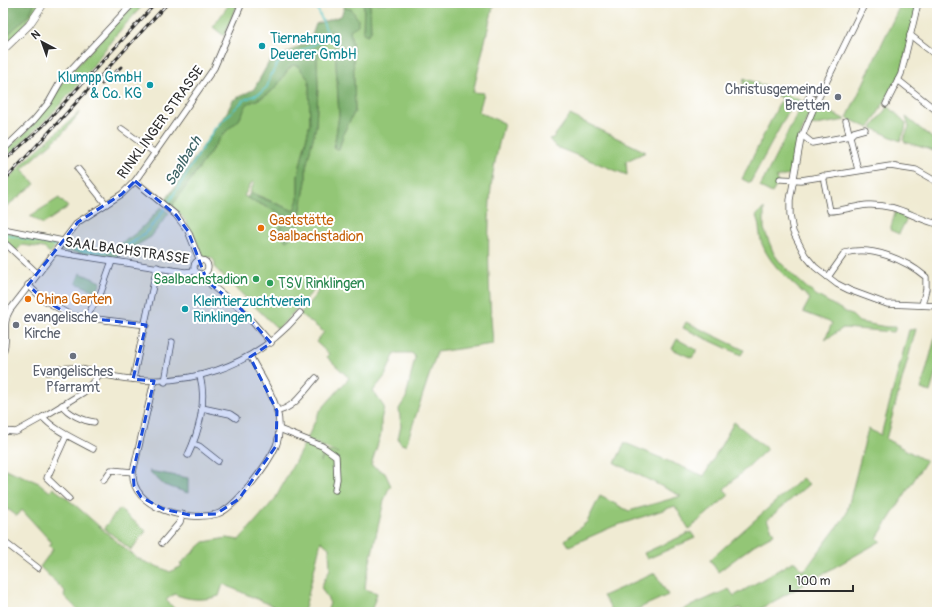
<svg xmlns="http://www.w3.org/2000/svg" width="940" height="615" font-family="Pangolin,sans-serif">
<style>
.green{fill:#93c676;stroke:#5f7850}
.forest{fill:#76ab67;stroke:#506b49}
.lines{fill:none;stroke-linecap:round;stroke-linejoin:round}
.stream{stroke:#59c7cd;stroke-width:1.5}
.minor-casing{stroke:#494844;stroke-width:7}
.major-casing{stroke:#494844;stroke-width:8}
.minor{stroke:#fff;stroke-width:5.5}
.major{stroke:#fff;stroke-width:7}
.rail-casing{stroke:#2b2b2b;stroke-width:3}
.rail{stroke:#fff;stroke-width:1.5;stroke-dasharray:4.5;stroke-linecap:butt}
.marked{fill:#1d4ed8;fill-opacity:0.2;stroke:#1d4ed8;stroke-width:3;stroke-dasharray:8 5;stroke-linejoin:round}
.culture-dot{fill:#0f9aa8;stroke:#fff;stroke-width:1.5}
.worship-dot{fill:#6b7280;stroke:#fff;stroke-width:1.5}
.food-dot{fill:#e8710a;stroke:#fff;stroke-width:1.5}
.leisure-dot{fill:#2e9e5b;stroke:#fff;stroke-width:1.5}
.labels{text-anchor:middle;stroke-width:4;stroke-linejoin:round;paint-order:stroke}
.culture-label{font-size:14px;fill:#0d838f;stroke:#fff;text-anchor:start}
.worship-label{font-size:14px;fill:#5b616d;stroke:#fff;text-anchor:end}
.street-label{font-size:14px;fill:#2b2b2b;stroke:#fff}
.food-label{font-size:14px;fill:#c56008;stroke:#fff;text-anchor:start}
.leisure-label{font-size:14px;fill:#27864d;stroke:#fff;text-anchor:end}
.water-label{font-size:15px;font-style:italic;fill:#3b6264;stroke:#fff}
</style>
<rect width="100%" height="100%" fill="#fff"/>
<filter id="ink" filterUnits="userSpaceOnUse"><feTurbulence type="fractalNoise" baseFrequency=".025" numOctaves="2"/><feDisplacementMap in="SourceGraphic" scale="8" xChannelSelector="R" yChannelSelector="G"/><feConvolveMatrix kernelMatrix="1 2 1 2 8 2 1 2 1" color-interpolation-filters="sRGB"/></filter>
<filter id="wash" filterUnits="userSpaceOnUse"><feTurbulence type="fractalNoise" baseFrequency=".012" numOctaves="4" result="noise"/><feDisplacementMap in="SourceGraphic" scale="16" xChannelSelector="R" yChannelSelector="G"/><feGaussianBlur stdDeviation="0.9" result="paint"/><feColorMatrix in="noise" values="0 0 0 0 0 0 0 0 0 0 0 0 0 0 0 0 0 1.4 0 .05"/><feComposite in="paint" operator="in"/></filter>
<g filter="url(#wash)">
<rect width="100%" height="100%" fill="#f0ebd3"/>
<g class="green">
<path d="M 35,3 L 40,3 L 24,26 L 3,47 L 3,39 L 29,15 Z"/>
<path d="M 135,3 L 145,3 L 115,36 L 82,80 L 50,116 L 3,160 L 3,152 L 26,132 L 63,81 Z"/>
<path d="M 230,3 L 238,3 L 224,36 L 213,27 Z"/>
<path d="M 345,3 L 364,3 L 363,32 L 367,35 L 371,32 L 370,3 L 494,3 L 473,92 L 484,93 L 479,111 L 481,113 L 504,123 C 498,148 491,175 490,201 C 487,248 489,296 493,344 L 437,352 L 406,445 L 401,444 L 398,439 L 401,426 L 399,409 L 406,398 L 415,357 L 412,353 L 395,353 L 385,376 L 373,391 L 384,407 L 381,420 L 381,434 L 371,465 L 385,473 L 391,486 L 388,490 L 384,501 L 366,579 L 365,589 L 377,593 L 371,612 L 327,612 L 330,603 L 321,587 L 330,569 L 329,548 L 321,541 L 304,612 L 276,612 L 273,606 L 223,584 L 219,596 C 203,601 189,600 174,594 L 166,600 L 177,611 L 184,612 L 80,612 L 64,596 L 65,591 L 40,567 L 53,549 L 49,545 L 52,543 L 22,510 L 17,516 L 9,510 L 3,509 L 3,468 L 39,483 L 50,492 L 53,488 C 82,508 107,536 136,557 C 146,564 159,566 170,572 L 182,566 L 180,564 L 204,542 L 227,538 L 239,540 L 275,499 L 306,441 L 324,448 L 321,462 L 326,451 L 338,453 L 307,439 L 319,412 L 349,378 L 327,357 L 329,354 L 316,342 L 324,332 L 300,314 L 318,292 L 315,289 L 278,329 L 215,268 L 215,262 L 212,258 L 203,257 C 195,237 188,220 172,206 L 223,134 L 239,120 L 247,104 C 256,100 266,97 273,90 C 281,83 284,72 293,65 L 298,66 L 309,80 L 310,123 L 298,175 L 298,199 L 294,211 L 250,192 L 254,183 L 252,182 L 244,196 L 288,217 L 300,231 L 298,225 L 306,181 L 306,167 L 316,126 L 318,87 L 317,59 L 331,30 L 334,31 L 339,115 L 334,148 L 339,149 L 344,132 L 355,111 L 353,49 L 350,30 L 351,9 L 344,8 Z"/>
<path d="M 901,3 L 918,3 L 901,74 L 869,128 L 847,118 Z"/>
<path d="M 744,78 L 812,105 L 800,136 L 791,172 L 788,175 L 776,178 L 778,183 L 772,193 L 760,187 L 797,114 L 797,106 L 793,103 L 750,183 L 742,179 L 782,98 L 762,89 L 743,85 Z"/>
<path d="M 888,106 L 906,123 L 905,130 L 900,141 L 872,128 Z"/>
<path d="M 817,107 L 820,107 L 846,120 L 809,126 Z"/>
<path d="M 81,111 L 64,132 L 22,169 L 35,184 L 3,209 L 3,185 L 27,159 Z"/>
<path d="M 570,115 L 646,152 L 626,161 L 627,175 L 556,147 L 549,139 L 553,138 Z"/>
<path d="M 906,117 L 937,142 L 937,152 L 905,142 L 903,140 L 909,127 Z"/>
<path d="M 59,198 L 68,207 L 43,224 L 30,216 Z"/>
<path d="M 161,207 L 169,213 L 151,237 L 115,258 L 58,250 L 63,244 C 113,256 129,244 161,207 Z"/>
<path d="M 764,208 L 764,229 L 774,254 L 780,262 L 797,279 L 814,294 L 853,316 L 859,322 L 886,327 L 896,327 L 894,332 L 843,328 L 825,340 L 832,323 L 803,312 L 810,299 C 793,283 771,267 762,244 C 759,235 760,225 756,216 Z"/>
<path d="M 896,210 L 909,214 L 899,234 L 890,230 Z"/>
<path d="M 3,231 L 59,242 L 50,253 L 44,248 L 22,245 L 16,251 L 3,242 Z"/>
<path d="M 80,273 L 101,282 L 97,292 L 76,283 Z"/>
<path d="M 686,322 L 744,350 L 741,355 L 683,328 Z"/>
<path d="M 916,329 L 886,439 L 926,461 L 877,538 L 881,541 L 755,612 L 743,612 L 740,608 L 729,612 L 677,612 L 729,589 L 734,596 L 792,562 L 795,562 L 803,571 L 808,566 L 846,515 L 868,429 L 881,435 L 909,330 Z"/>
<path d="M 937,331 L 937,368 L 930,392 L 921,389 Z"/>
<path d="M 677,339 L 697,350 L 692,358 L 672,349 Z"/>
<path d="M 734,422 L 767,449 L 724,489 L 729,495 L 689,529 L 675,506 L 612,527 L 569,546 L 565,540 L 587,522 L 600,496 L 629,511 L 681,496 L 615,463 L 625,443 L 704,476 Z"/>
<path d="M 149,471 L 188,478 L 188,493 L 164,485 Z"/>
<path d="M 802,478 L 809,484 L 767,520 L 774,534 L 754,545 L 718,572 L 710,560 Z"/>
<path d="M 119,509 L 146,531 L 131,550 L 104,528 Z"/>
<path d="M 691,532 L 695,538 L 647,559 L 644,553 Z"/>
<path d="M 655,573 L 668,595 L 631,612 L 613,612 L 603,596 Z"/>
</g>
<g class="forest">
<path d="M 10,3 L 35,3 L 29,15 L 3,39 L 3,5 Z"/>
<path d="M 364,3 L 370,3 L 371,32 L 367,35 L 363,33 Z"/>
<path d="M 344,8 L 351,9 L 358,19 L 358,25 L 350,30 L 353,49 L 355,111 L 344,132 L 339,149 L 334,148 L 339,115 L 334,31 L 331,30 L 317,59 L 318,87 L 316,126 L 306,167 L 306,181 L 298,225 L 300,231 L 286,241 L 278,230 L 288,217 L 247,198 L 250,193 L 294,211 L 298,199 L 298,175 L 310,123 L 309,80 L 298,66 L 293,65 C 284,72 281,83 273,90 C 265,97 256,100 247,104 L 239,120 L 223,134 L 172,206 L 165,201 L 227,112 L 233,100 L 254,89 L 269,62 L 310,41 L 316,24 L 341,16 Z"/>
</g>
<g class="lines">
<g class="stream">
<path d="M 167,205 L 215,128 L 244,100 L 260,93 L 267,87 L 271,75 L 278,63 L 325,39 L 327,32 L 315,3"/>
<path d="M 3,234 L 57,246"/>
<path d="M 61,247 C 110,258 137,252 165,208"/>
</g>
</g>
</g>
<g filter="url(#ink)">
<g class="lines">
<g class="minor-casing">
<g id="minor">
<path d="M 615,3 L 628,5 L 643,3"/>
<path d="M 865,3 L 815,105 L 801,139 L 790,200 L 790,215 L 793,232 L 805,255 L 815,267 L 837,284 L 849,290 L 887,304 L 937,306"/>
<path d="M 910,35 L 937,56"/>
<path d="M 898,80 L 937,111"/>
<path d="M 886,104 L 901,74 L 918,3"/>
<path d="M 815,105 L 807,101 L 811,93 L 821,91"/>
<path d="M 846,121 L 858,170"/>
<path d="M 122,129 L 155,153"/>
<path d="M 802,135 L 812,143 L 850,136 L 854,132 L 865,129"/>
<path d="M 3,150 L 34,120 L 49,102 L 62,79 L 133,3"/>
<path d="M 78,169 L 106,204"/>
<path d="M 823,176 L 830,211 C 842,211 855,206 868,205 C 896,204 910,216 934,223 L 937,221"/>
<path d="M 780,179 L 801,180 L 890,166 L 916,170 L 937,182"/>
<path d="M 135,181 L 176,215 L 188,231 L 200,261"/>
<path d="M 3,229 L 63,241"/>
<path d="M 3,244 L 7,245 L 37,273"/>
<path d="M 55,252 L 185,272 L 195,271"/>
<circle cx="201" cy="267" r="7"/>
<path d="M 204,273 L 211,285 L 241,309 L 271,343"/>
<path d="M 828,277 L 845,253 C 871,245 906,260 926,277 L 926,289 L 922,305"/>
<path d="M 28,285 L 44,300 L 72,316 L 146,325"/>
<path d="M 86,318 L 101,292 L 112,261"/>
<path d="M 3,352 C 9,338 1,324 10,310 L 78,222 L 122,194 L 135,181 L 214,68 L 242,3"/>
<path d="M 48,372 C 79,362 87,373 116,377 C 188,389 253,368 300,313"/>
<path d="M 133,379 L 157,267"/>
<path d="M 154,381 L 133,472 C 130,509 189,522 217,514 C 235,509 268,464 276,446 C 280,436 280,421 277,410 C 272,392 259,373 250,356"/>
<path d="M 165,382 L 172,342"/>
<path d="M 62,405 C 68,414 84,421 94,422"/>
<path d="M 202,408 L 230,414 L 236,418"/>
<path d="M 277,411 C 294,409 305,390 316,378"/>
<path d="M 43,417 C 53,430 79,441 93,449"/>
<path d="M 279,429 L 322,446 L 336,456 L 337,479 L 335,490"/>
<path d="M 3,431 L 16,432 L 43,417 L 84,392 L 100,374"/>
<path d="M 66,436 L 47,478 L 69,499"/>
<path d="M 193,444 L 199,446 L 218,461"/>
<path d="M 188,455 C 199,432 207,401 200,376"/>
<path d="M 104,480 L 111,470 L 133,472"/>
<path d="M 3,541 L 38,568"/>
<path d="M 162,543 L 180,522 L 182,514"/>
</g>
</g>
<g class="major-casing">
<path id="major" d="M 3,50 L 29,25 L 44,3"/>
</g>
<use href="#minor" class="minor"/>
<use href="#major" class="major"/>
<g class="rail-casing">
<g id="rail">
<path d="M 102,84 L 121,67"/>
<path d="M 3,162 L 42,127 L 156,3"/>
<path d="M 3,182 L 168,3"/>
</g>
</g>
<use href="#rail" class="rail"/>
</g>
</g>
<path class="marked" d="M 135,181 L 176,215 L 188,231 L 207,281 L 241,309 L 271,343 L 250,357 L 277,411 L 276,446 L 239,499 L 216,514 L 190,515 L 163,509 L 141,497 L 134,486 L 133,472 L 154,381 L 133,379 L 146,325 L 72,316 L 44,300 L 28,285 L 78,222 L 122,194 Z"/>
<g class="culture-dot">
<circle cx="262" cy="46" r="4"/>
<circle cx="150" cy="85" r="4"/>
<circle cx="185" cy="309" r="4"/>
</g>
<g class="worship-dot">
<circle cx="838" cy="97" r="4"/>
<circle cx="16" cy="325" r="4"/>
<circle cx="73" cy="356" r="4"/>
</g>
<g class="food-dot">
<circle cx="261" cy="228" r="4"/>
<circle cx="28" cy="299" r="4"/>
</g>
<g class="leisure-dot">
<circle cx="256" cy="279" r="4"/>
<circle cx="270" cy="283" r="4"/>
</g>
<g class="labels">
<g class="culture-label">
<text x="270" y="43">Tiernahrung<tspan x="270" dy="16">Deuerer GmbH</tspan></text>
<text x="142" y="82" text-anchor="end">Klumpp GmbH<tspan x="142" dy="16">&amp; Co. KG</tspan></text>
<text x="193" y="306">Kleintierzuchtverein<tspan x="193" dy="16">Rinklingen</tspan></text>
</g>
<g class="worship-label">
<text x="830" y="94">Christusgemeinde<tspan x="830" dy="16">Bretten</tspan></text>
<text x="24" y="322" text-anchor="start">evangelische<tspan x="24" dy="16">Kirche</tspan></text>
<text x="73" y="376" text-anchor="middle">Evangelisches<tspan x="73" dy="16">Pfarramt</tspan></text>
</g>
<g class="street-label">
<text transform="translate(160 122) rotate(-54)" y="5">RINKLINGER STRASSE</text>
<text transform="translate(127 250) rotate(8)" y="5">SAALBACHSTRASSE</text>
</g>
<g class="food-label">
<text x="269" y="225">Gaststätte<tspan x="269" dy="16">Saalbachstadion</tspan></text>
<text x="36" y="304">China Garten</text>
</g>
<g class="leisure-label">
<text x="248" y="284">Saalbachstadion</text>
<text x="278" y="288" text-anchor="start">TSV Rinklingen</text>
</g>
<g class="water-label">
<text transform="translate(183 161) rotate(-58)" y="5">Saalbach</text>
</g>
</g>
<rect width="940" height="615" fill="none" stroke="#fff" stroke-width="16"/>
<g transform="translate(42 42) rotate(319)" stroke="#ffffff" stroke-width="3" paint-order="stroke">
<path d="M0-3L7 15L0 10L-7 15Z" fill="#2b2b2b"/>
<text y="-6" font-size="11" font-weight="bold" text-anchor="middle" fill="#2b2b2b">N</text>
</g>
<path d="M790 585v6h63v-6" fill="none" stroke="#2b2b2b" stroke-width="2"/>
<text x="796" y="585" font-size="12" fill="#2b2b2b" stroke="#ffffff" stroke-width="3" paint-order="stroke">100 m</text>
</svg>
